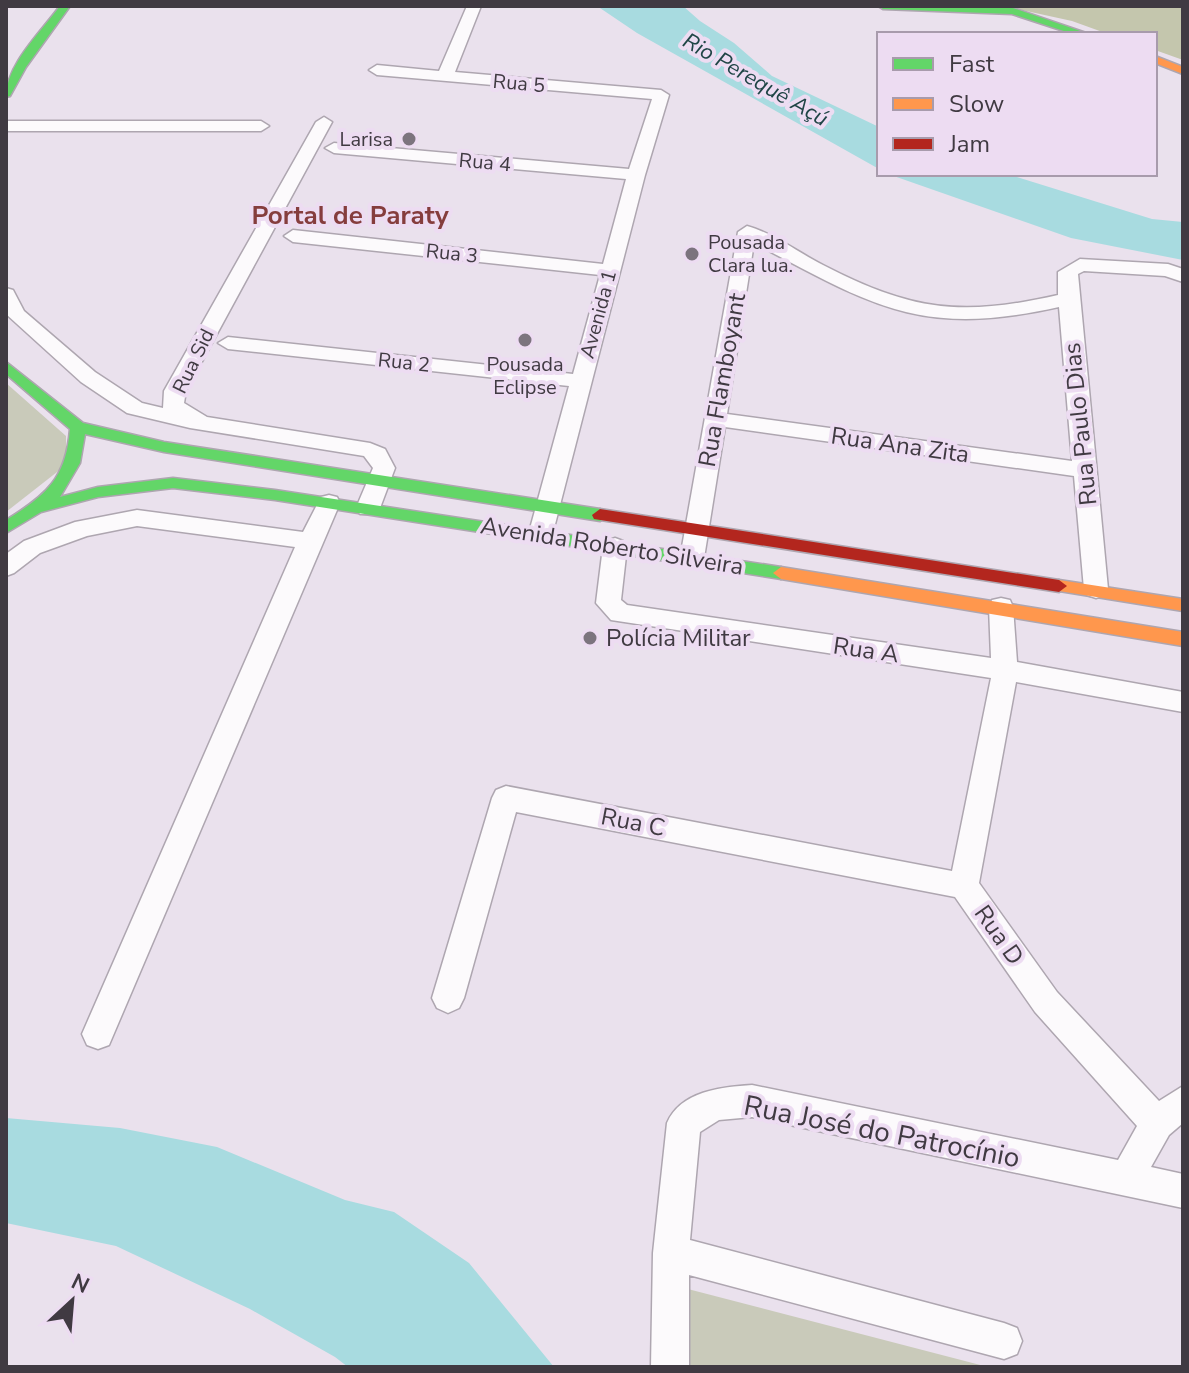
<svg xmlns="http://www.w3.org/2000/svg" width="1189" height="1373" font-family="'Nunito Sans',sans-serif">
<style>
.green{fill:#c9caba}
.forest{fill:#c4c6ad}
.water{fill:#a8dbe0}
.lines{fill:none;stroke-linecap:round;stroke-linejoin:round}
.street-casing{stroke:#aea6b0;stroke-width:3}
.fast-casing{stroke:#aea6b0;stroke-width:3}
.slow-casing{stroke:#aea6b0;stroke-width:3}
.jam-casing{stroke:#aea6b0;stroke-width:3}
.street{fill:#fcfafc;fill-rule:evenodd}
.fast{fill:#63d668;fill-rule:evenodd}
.slow{fill:#ff974d;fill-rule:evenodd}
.jam{fill:#b3261e;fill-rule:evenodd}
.poi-dot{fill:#7c747e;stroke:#eddcf2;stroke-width:3}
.labels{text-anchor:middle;stroke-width:8;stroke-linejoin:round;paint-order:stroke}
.far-street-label{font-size:20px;fill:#403a42;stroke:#eddcf2}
.far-poi-label{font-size:20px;fill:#403a42;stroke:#eddcf2;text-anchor:end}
.far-water-label{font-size:22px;font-style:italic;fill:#204546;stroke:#eddcf2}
.street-label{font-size:24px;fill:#403a42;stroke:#eddcf2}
.poi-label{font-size:24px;fill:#403a42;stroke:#eddcf2;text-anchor:start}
.far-district-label{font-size:26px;font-weight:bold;fill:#853d3d;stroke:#eddcf2}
.near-street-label{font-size:28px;fill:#403a42;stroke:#eddcf2}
</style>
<rect width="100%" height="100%" fill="#eae1ed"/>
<g class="green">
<path d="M 6,383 L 66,436 L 66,465 L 6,512 Z"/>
<path d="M 684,1288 L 988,1367 L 686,1367 Z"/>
</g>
<path class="forest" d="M 1015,6 L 1183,6 L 1183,60 L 1155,50 L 1155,34 L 1108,34 L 1072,21 L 1013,8 Z"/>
<g class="water">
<path d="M 597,6 L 683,6 L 700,21 L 734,43 L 772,76 L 879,127 L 879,169 L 637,33 Z"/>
<path d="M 888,174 L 1007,174 L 1152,219 L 1183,222 L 1183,260 L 1071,238 Z"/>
<path d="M 6,1118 L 120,1128 L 217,1147 L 345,1200 L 394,1212 L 469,1263 L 554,1367 L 348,1367 L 335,1357 L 250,1309 L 116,1246 L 6,1223 Z"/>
</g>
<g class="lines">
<g class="street-casing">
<g id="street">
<path d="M 467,6 L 481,6 L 455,72 L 661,90 L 669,95 L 645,175 L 552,536 L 548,542 L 540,544 L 532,542 L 528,536 L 569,386 L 228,349 L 218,343 L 228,337 L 573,374 L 600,275 L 293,242 L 284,236 L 293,230 L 603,264 L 626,179 L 334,153 L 325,148 L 334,143 L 629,169 L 652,99 L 377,75 L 369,70 L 377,65 L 439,71 Z"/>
<path d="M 324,117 L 332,122 L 186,391 L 184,403 L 207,417 L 370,443 L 385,449 L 395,468 L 380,508 L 376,514 L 360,514 L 356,508 L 373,468 L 364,456 L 190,428 L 127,413 L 81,382 L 6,314 L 6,288 L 13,290 L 24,311 L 95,372 L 142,403 L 163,408 L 164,391 L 316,122 Z"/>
<path d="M 6,121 L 261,121 L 269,126 L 261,131 L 6,131 Z"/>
<path d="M 747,226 C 773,233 799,253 823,265 C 912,311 961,317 1058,295 L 1058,272 L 1080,259 L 1168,264 L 1183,269 L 1183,282 L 1165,276 L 1084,271 L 1078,274 L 1108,589 L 1105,595 L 1096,598 L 1087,595 L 1084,589 L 1074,476 L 725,427 L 704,558 L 700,564 L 692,567 L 684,564 L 680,558 L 738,232 ZM 754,243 C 873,306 921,338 1059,307 L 1072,461 L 727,414 Z"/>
<path d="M 329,495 L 337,497 L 340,503 L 109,1045 L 98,1049 L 87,1045 L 82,1034 L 295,547 L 137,526 L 87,536 L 40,553 L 14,573 L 6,576 L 6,554 L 24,541 L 75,522 L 137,510 L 303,532 L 321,497 Z"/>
<path d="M 615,538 L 623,541 L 627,547 L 621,600 L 627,605 L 991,658 L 989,607 L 992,600 L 1001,598 L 1010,600 L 1013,607 L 1017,662 L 1183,692 L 1183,712 L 1016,682 L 979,883 L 1057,992 L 1159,1101 L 1183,1086 L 1183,1123 L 1169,1135 L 1151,1167 L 1183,1174 L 1183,1208 L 752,1117 L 719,1120 L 700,1132 L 690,1240 L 1004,1323 L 1017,1328 L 1022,1341 L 1017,1354 L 1004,1359 L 689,1275 L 689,1367 L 651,1367 L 653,1253 L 667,1123 C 681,1091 721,1087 752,1085 L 1118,1160 L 1137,1126 L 1035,1012 L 955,897 L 516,812 L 464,998 L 459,1008 L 448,1013 L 437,1008 L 432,998 L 492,798 L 496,790 L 506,786 L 952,871 L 991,678 L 611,620 L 596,603 L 603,547 L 607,541 Z"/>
</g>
</g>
<g class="fast-casing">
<g id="fast">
<path d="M 60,6 L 70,6 L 26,67 L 10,96 L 6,97 C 6,65 41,32 60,6 Z"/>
<path d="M 878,6 L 1013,8 L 1089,34 L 1073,34 L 1012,14 L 883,9 Z"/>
<path d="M 6,362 L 83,423 L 164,442 L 600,509 L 608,515 L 600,521 L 164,452 L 85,434 L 80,463 L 60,497 L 98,487 L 173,478 L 275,490 L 781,567 L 789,573 L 781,579 L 275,500 L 173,488 L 98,497 L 41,512 L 6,533 L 6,520 C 47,495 66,478 70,429 L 6,374 Z"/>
</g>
</g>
<g class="slow-casing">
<g id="slow">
<path d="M 1155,56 L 1183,67 L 1183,74 L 1155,63 Z"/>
<path d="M 781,567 L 1183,632 L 1183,646 L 781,579 L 773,573 Z"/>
<path d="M 1059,580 L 1183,599 L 1183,611 L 1053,590 L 1051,586 L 1053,582 Z"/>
</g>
</g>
<g class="jam-casing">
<path id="jam" d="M 600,509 L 1059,580 L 1067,586 L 1059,592 L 594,519 L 592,515 Z"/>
</g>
<use href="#street" class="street"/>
<use href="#fast" class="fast"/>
<use href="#slow" class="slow"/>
<use href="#jam" class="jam"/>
</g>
<g class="poi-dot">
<circle cx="409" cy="139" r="8"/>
<circle cx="692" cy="254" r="8"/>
<circle cx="525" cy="340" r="8"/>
<circle cx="590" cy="638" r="8"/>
</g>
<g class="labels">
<g class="far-street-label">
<text transform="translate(519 83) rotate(5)" y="7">Rua 5</text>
<text transform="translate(485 162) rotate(5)" y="7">Rua 4</text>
<text transform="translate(452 253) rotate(6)" y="7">Rua 3</text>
<text transform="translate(598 314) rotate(-75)" y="7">Avenida 1</text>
<text transform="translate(193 361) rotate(-64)" y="7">Rua Sid</text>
<text transform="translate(404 362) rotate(6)" y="7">Rua 2</text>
</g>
<g class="far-poi-label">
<text x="393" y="146">Larisa</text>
<text x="708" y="249" text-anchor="start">Pousada<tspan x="708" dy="23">Clara lua.</tspan></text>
<text x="525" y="371" text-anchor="middle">Pousada<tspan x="525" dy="23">Eclipse</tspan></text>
</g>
<g class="far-water-label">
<text transform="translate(756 79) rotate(30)" y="8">Rio Perequê Açú</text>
</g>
<g class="street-label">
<text transform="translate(722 380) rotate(-80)" y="8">Rua Flamboyant</text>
<text transform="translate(1080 424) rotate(-96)" y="8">Rua Paulo Dias</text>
<text transform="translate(900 445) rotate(8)" y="8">Rua Ana Zita</text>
<text transform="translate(612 546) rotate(9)" y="8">Avenida Roberto Silveira</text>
<text transform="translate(866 650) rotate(8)" y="8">Rua A</text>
<text transform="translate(633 822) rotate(11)" y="8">Rua C</text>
<text transform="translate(999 935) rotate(55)" y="8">Rua D</text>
</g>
<g class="poi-label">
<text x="606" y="646">Polícia Militar</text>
</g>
<g class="far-district-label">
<text x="350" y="224">Portal de Paraty</text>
</g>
<g class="near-street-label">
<text transform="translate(882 1131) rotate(11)" y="10">Rua José do Patrocínio</text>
</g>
</g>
<rect width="1189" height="1373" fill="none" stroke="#403a42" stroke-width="16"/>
<rect x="877" y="32" width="280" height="144" fill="#eddcf2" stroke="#a89bac" stroke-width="2"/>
<rect x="893" y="58" width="40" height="12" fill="#63d668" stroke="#a89bac" stroke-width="2"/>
<text x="949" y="72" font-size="24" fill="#403a42">Fast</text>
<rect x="893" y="98" width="40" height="12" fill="#ff974d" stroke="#a89bac" stroke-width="2"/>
<text x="949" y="112" font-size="24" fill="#403a42">Slow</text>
<rect x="893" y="138" width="40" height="12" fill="#b3261e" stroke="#a89bac" stroke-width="2"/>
<text x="949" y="152" font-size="24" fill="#403a42">Jam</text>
<g transform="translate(72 1301) rotate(26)" stroke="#eddcf2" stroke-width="6" paint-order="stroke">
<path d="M0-6L14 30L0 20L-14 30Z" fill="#403a42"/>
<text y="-12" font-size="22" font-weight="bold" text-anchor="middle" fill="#403a42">N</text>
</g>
</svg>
